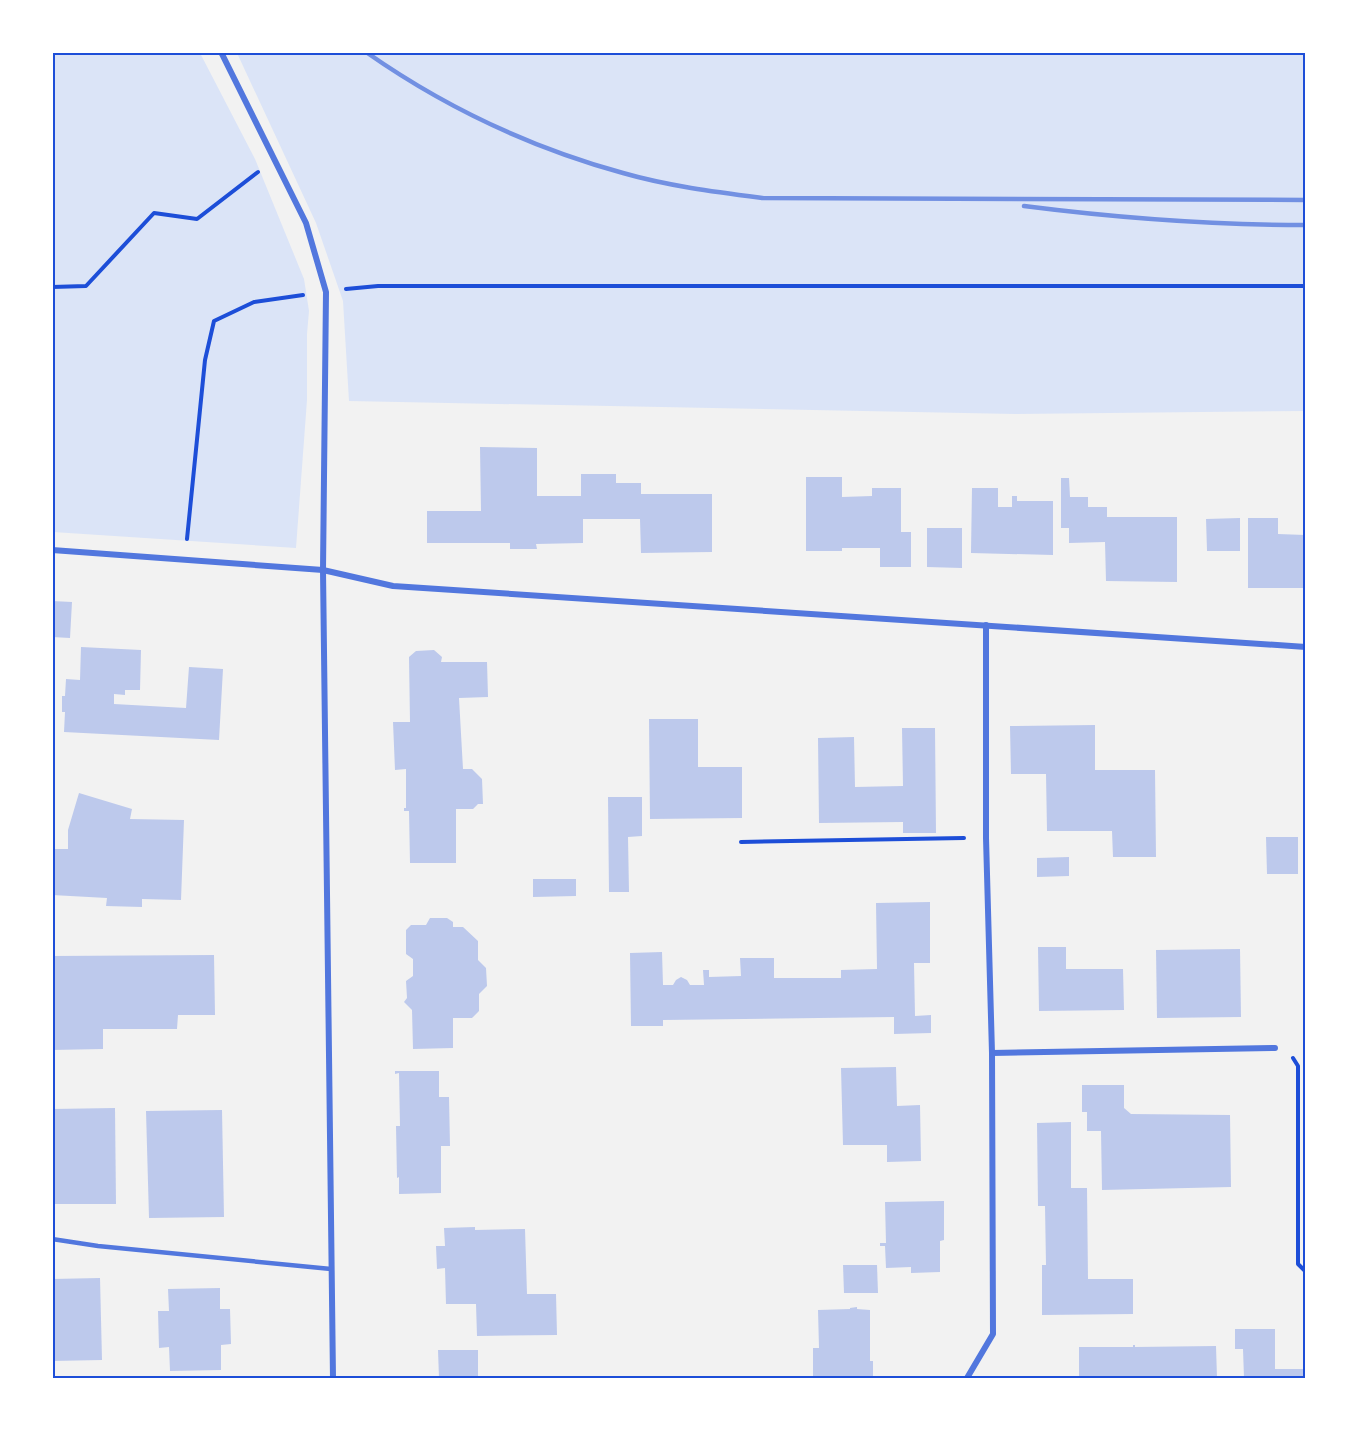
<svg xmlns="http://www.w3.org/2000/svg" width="1358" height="1431" font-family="'Exo 2',sans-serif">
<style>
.green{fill:#dbe4f7}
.building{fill:#bdc9ec}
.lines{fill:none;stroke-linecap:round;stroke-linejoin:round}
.path{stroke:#1d4ed8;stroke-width:4}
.service{stroke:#5277de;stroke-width:4.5}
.minor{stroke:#5277de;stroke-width:6}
.rail{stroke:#7290e2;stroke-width:4.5}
.neatline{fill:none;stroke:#1d4ed8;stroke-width:2}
</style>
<rect width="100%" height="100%" fill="#f2f2f2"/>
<g class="green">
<path d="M 52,53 L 200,53 L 255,159 L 304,279 L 309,311 L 307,334 L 307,400 L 296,548 L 53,532 Z"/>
<path d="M 237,53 L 1305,53 L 1305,411 L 1015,414 L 349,401 L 343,301 L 316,223 Z"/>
</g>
<g class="building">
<path d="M 480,447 L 537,448 L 537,496 L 581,496 L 581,474 L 616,474 L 616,483 L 641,483 L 641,494 L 712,494 L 712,552 L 641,553 L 640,519 L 583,519 L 583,543 L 536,544 L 537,549 L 510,549 L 510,543 L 427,543 L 427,511 L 481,511 Z"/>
<path d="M 806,477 L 842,477 L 842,497 L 872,496 L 872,488 L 901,488 L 901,532 L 911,532 L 911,567 L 880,567 L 880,548 L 842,548 L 842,551 L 806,551 Z"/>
<path d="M 1061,478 L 1069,478 L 1070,497 L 1088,497 L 1088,507 L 1107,507 L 1107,517 L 1177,517 L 1177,582 L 1106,581 L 1105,542 L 1069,543 L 1069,528 L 1061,528 Z"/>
<path d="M 972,488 L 998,488 L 998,507 L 1012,507 L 1012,496 L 1017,496 L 1017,501 L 1053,501 L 1053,555 L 971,553 Z"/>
<path d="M 1240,518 L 1240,551 L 1207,551 L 1206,519 Z"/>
<path d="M 1248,518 L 1278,518 L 1278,534 L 1305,535 L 1305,588 L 1248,588 Z"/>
<path d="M 927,528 L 962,528 L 962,568 L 927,567 Z"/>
<path d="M 52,601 L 72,602 L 70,638 L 52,637 Z"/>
<path d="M 81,647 L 141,650 L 140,690 L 125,690 L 125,695 L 114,694 L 114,704 L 186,708 L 189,667 L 223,669 L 219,740 L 64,732 L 65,712 L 62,712 L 62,696 L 65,696 L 66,679 L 80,680 Z"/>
<path d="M 434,650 L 442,657 L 441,662 L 487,662 L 488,697 L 459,698 L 463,769 L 472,769 L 482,779 L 483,804 L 478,804 L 473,809 L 456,809 L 456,863 L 410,863 L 409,811 L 404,811 L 404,808 L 406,808 L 406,769 L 395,770 L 393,722 L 410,722 L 409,657 L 416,651 Z"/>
<path d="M 649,719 L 698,719 L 698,767 L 742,767 L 742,818 L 650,819 Z"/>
<path d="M 1095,725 L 1095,770 L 1155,770 L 1156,857 L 1113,857 L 1112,831 L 1047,831 L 1046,774 L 1011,774 L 1010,726 Z"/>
<path d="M 902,728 L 935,728 L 936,833 L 903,833 L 903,822 L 819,823 L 818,738 L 854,737 L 855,787 L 903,786 Z"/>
<path d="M 79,793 L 132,809 L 130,819 L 184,820 L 181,900 L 142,899 L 142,907 L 106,906 L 107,898 L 52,895 L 52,849 L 68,849 L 68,830 Z"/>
<path d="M 608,797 L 642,797 L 642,836 L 628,837 L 629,892 L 609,892 Z"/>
<path d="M 1266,837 L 1298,837 L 1298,874 L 1267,874 Z"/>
<path d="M 1069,857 L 1069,876 L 1037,877 L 1037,858 Z"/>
<path d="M 533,879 L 576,879 L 576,896 L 533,897 Z"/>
<path d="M 930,902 L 930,963 L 914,963 L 915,1016 L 931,1015 L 931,1033 L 894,1034 L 894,1017 L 663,1020 L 663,1026 L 631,1026 L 630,953 L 662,952 L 663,985 L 673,985 L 676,980 L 681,977 L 687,980 L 690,985 L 704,985 L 703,970 L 709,970 L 709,977 L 741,976 L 740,958 L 774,958 L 774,978 L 841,978 L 841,970 L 877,969 L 876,903 Z"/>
<path d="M 430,918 L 447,918 L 453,922 L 453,927 L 463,927 L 478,941 L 478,960 L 486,968 L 487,986 L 479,994 L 479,1011 L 472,1018 L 453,1018 L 453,1048 L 413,1049 L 412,1010 L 404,1002 L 407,998 L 406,981 L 413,976 L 413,959 L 406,954 L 406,930 L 411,925 L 426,925 Z"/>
<path d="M 1038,947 L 1066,947 L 1066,969 L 1123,969 L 1124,1010 L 1039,1011 Z"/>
<path d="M 1240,949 L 1241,1017 L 1157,1018 L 1156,950 Z"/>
<path d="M 214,955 L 215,1015 L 178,1015 L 177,1029 L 103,1029 L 103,1049 L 52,1050 L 52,956 Z"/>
<path d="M 896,1067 L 897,1106 L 920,1105 L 921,1161 L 887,1162 L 887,1145 L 843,1145 L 841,1068 Z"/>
<path d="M 395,1071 L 439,1071 L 439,1097 L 449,1097 L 450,1146 L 441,1146 L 441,1193 L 399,1194 L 399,1177 L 397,1178 L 396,1126 L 400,1126 L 399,1073 L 395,1074 Z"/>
<path d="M 1082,1085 L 1124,1085 L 1124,1108 L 1131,1114 L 1230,1115 L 1231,1187 L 1102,1190 L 1101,1131 L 1087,1131 L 1087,1112 L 1082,1112 Z"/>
<path d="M 115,1108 L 116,1204 L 52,1204 L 52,1109 Z"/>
<path d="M 222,1110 L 224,1217 L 149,1218 L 146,1111 Z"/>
<path d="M 1071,1122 L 1071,1188 L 1087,1188 L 1088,1279 L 1133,1279 L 1133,1314 L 1042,1315 L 1042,1265 L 1046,1265 L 1045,1206 L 1038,1206 L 1037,1123 Z"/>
<path d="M 944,1201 L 944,1240 L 940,1241 L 940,1272 L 911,1273 L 911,1267 L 886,1268 L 885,1246 L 880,1246 L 880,1243 L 886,1243 L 885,1202 Z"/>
<path d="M 475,1227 L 475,1230 L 525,1229 L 527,1294 L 556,1294 L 557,1335 L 477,1336 L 476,1304 L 446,1304 L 445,1268 L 437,1269 L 436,1246 L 445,1246 L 444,1228 Z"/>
<path d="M 843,1265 L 877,1265 L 878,1293 L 844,1293 Z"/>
<path d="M 100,1278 L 102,1360 L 52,1361 L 52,1279 Z"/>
<path d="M 220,1288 L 220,1309 L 230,1309 L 231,1344 L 221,1345 L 221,1370 L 170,1371 L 169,1347 L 159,1348 L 158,1311 L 169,1311 L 168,1289 Z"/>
<path d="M 857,1307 L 857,1309 L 870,1310 L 870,1361 L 873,1361 L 873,1378 L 813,1378 L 813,1348 L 819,1348 L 818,1310 L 850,1309 L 850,1308 Z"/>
<path d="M 1235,1329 L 1275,1329 L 1275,1369 L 1305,1369 L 1305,1378 L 1244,1378 L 1243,1349 L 1235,1349 Z"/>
<path d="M 1133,1345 L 1135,1345 L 1135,1347 L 1216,1346 L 1217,1378 L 1079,1378 L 1079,1347 L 1133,1347 Z"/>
<path d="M 438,1350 L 478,1350 L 478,1378 L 439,1378 Z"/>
</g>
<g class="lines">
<g class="path">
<path d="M 52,287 L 86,286 L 154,213 L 197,219 L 258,172"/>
<path d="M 346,289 L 378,286 L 1306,286"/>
<path d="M 187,539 L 205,360 L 214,321 L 254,302 L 303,295"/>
<path d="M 741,842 L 964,838"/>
<path d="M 1293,1058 L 1298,1066 L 1298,1264 L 1306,1272"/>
</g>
<path class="service" d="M 52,1239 L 98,1246 L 331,1269"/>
<g class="minor">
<path d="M 221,52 L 306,223 L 326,292 L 323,570 L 333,1378"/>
<path d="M 52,550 L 323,570 L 393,586 L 1306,647"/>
<path d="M 992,1053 L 1275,1048"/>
<path d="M 967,1378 L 993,1334 L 992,1053 L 986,838 L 986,625"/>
</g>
<g class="rail">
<path d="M 366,52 C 443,106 532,148 623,173 C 668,186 716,192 763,198 L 1306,200"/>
<path d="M 1024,206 C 1118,218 1211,225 1306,225"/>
</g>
</g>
<rect width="1358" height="1431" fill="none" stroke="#ffffff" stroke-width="108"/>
<rect x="54" y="54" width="1250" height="1323" class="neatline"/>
</svg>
